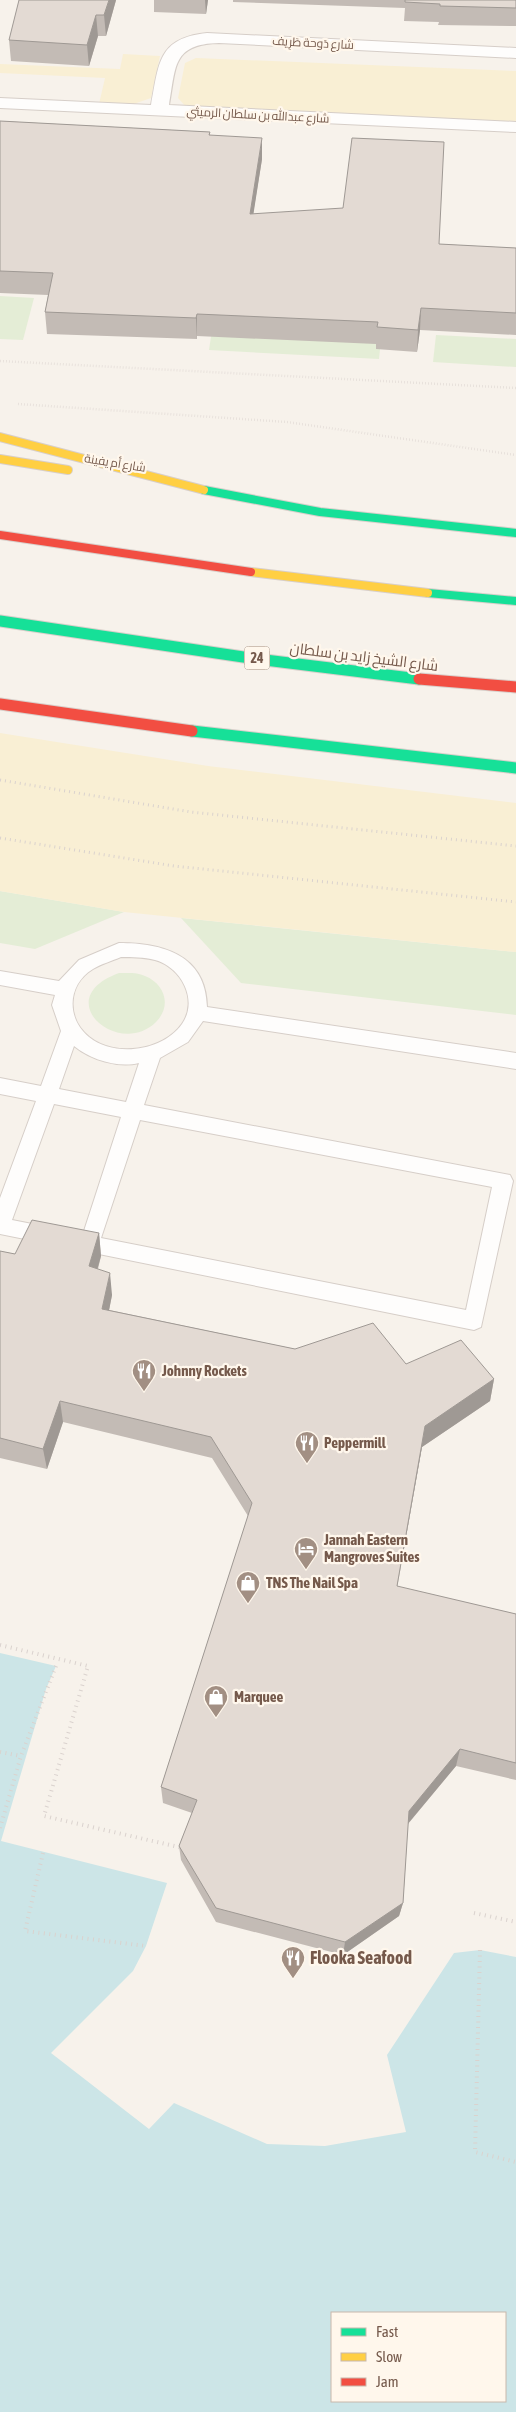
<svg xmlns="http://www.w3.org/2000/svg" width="516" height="2412" font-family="'Asap Condensed',Cairo,sans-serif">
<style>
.green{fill:#e4edd6}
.sand{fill:#f9efd4}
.water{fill:#cce5e7;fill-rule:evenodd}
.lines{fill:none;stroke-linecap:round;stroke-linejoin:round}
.lane-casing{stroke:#d6cec8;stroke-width:2}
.street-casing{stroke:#d6cec8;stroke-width:2}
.fast-far1-casing{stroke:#d8cfca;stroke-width:10}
.fast-casing{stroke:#d8cfca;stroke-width:13}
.slow-casing{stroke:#d8cfca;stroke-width:10}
.jam-far1-casing{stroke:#d8cfca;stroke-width:10}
.jam-casing{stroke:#d8cfca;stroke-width:13}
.path-far2{stroke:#dad2ce;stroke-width:2.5;stroke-dasharray:0.5 2.5;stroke-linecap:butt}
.path-far1{stroke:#dad2ce;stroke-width:3;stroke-dasharray:1 4;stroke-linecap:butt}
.path{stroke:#dad2ce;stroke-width:4;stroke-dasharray:1 4.5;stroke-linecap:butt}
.lane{fill:#fefdfc;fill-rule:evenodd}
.street{fill:#fefdfc;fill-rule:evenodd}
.fast-far1{stroke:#16e098;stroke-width:8}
.fast{stroke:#16e098;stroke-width:11}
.slow{stroke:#ffcf43;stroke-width:8}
.jam-far1{stroke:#f24e42;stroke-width:8}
.jam{stroke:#f24e42;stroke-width:11}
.wall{fill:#c3bbb5}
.shaded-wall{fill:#9f9994}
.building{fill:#e3dad3;stroke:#9f9994}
.labels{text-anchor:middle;stroke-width:4.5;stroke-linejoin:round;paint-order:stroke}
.far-street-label{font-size:12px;fill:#75594b;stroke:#fff7ec}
.shield{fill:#fff7ec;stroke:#9e887b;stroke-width:1}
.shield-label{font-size:14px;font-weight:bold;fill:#75594b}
.street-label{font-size:15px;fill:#75594b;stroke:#fff7ec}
.poi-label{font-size:15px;font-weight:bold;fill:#75594b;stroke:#fff7ec;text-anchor:start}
.near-poi-label{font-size:18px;font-weight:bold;fill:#75594b;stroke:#fff7ec;text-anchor:start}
</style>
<rect width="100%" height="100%" fill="#f7f2eb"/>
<g class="green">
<path d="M 0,296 L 34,298 L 23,340 L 0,339 Z"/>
<path d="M 212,330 L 381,340 L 379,359 L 209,350 Z"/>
<path d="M 436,335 L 516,339 L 516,367 L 433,362 Z"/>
<path d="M 0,891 L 124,912 L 35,949 L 0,943 Z"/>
<path d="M 181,918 L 516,952 L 516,1015 L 241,983 Z"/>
<path d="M 119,973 C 128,973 137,972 145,976 C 165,984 172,1006 156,1022 C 119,1059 48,999 119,973 Z"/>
</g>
<g class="sand">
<path d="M 123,54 L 160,56 L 151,98 L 128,106 L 99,104 L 105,78 L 0,73 L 0,64 L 120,69 Z"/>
<path d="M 196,58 L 516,71 L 516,122 L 187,108 L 178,98 L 185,63 Z"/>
<path d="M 0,733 L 208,766 L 516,803 L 516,952 L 124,912 L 0,891 Z"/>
</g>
<path class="water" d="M 0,1653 L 56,1666 L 46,1689 L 1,1841 L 167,1883 L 146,1946 L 133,1971 L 51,2053 L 149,2129 L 174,2103 L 267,2144 L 325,2146 L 406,2132 L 387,2055 L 454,1953 L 480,1950 L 516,1957 L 516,2412 L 0,2412 ZM 332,2313 L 505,2313 L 505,2401 L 332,2401 Z"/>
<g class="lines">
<g class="lane-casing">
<path id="lane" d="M 119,943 C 163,943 206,955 207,1007 L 516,1053 L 516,1069 L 203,1021 L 188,1042 L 160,1058 L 144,1105 L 510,1175 L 513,1181 L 481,1327 L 474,1330 L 0,1234 L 0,1198 L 36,1101 L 0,1094 L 0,1078 L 41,1086 L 61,1031 L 52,1005 L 55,995 L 0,985 L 0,971 L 59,981 L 79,960 ZM 121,957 C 132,957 144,957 155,960 C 181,967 199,1000 182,1024 C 163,1051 115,1058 89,1037 C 66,1018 67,985 93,969 C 101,964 112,961 121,957 ZM 74,1046 C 91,1060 118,1068 139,1063 L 126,1102 L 59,1089 ZM 54,1104 L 121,1117 L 83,1234 L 12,1220 ZM 140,1120 L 492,1187 L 466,1310 L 101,1238 Z"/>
</g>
<g class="street-casing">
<path id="street" d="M 207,33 L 516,48 L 516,58 L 219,43 C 172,44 176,67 169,105 L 516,122 L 516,132 L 0,108 L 0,98 L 151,105 C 159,63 158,38 207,33 Z"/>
</g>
<g class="fast-far1-casing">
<g id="fast-far1">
<path d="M 204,490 L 320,512 L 516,533"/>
<path d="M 428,593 L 516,601"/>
</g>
</g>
<g class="fast-casing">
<g id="fast">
<path d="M 0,621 L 257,659 L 419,679"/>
<path d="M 192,731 L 516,768"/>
</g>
</g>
<g class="slow-casing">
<g id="slow">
<path d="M 0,437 L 204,490"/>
<path d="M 0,459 L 68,470"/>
<path d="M 251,572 L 428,593"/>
</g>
</g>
<g class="jam-far1-casing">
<path id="jam-far1" d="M 0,535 L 251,572"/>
</g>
<g class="jam-casing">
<g id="jam">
<path d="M 419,679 L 516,687"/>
<path d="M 0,704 L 192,731"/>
</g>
</g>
<g class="path-far2">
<path d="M 0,361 L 516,388"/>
<path d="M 18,404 L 287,422 L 516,455"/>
</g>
<g class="path-far1">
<path d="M 0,780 L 191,812 L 516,846"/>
<path d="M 0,838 L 174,866 L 516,902"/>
</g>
<g class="path">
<path d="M 0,1645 L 88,1666 L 44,1816 L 183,1848"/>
<path d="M 0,1752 L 21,1756"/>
<path d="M 0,1828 L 21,1756 L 56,1666"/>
<path d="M 43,1853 L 25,1931 L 146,1946"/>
<path d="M 474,1913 L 516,1922"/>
<path d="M 480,1950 L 475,2152 L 516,2162"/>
</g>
<use href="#lane" class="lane"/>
<use href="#street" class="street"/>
<use href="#fast-far1" class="fast-far1"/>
<use href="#fast" class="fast"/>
<use href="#slow" class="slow"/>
<use href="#jam-far1" class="jam-far1"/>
<use href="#jam" class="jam"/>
</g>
<g class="wall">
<path d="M 116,0 L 106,36 L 98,36 L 89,66 L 11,61 L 9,40 Z"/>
<path d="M 154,0 L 208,0 L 206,14 L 154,12 Z"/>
<path d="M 233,0 L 516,0 L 516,26 L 438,25 L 439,22 L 404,21 L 405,8 L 233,2 Z"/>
<path d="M 0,121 L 210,132 L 210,135 L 262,159 L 253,214 L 439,244 L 516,248 L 516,335 L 420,330 L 417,352 L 376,349 L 376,344 L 197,336 L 197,339 L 47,334 L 45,312 L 48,295 L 0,293 Z"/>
<path d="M 99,1233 L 101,1256 L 98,1269 L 112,1295 L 109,1310 L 295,1349 L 406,1364 L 494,1379 L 490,1401 L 422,1447 L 397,1587 L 516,1614 L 516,1780 L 456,1766 L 408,1824 L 403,1903 L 399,1916 L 343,1955 L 216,1922 L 181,1860 L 179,1846 L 192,1813 L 163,1803 L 161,1787 L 248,1516 L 212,1458 L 63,1422 L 47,1469 L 0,1458 L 0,1251 L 15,1254 Z"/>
</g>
<g class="shaded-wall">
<path d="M 109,0 L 116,0 L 106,36 L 104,15 Z"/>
<path d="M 205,0 L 208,0 L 206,14 Z"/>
<path d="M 96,15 L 98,36 L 89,66 L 87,45 Z"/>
<path d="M 262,138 L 262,159 L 250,236 L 250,214 Z"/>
<path d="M 421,308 L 420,330 L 417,352 L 418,330 Z"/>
<path d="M 197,314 L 197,339 L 196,318 Z"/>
<path d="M 99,1233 L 101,1256 L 92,1288 L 89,1266 Z"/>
<path d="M 110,1273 L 112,1295 L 105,1331 L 102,1309 Z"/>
<path d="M 494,1379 L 490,1401 L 422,1447 L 394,1605 L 425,1426 Z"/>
<path d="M 60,1401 L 63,1422 L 47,1469 L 43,1449 Z"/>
<path d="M 460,1749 L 456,1766 L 406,1826 L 409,1811 Z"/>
<path d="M 403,1903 L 399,1916 L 343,1955 L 345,1942 Z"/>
</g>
<g class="building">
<path d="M 19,0 L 109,0 L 104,15 L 96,15 L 87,45 L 9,40 Z"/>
<path d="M 405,0 L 516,0 L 516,8 L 440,6 L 440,4 L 405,2 Z"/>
<path d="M 0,121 L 210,132 L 209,135 L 262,138 L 250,214 L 343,208 L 352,138 L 444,142 L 439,244 L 516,248 L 516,313 L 421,308 L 418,330 L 377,327 L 378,322 L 197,314 L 196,318 L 45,312 L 53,273 L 0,271 Z"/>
<path d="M 32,1220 L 99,1233 L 89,1266 L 110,1273 L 102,1309 L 295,1349 L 373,1323 L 406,1364 L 461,1340 L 494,1379 L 425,1426 L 397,1586 L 516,1614 L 516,1763 L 460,1749 L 409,1811 L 403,1903 L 345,1942 L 216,1908 L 179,1846 L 197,1800 L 161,1787 L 252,1503 L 211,1437 L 60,1401 L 43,1449 L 0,1438 L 0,1251 L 15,1254 Z"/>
</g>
<defs>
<g id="restaurant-pin" transform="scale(1.25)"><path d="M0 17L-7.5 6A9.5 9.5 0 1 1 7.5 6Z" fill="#a28f83" stroke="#fff7ec"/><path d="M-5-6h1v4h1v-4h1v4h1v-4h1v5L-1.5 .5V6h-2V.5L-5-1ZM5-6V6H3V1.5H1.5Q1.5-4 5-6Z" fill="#fff"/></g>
<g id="hotel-pin" transform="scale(1.25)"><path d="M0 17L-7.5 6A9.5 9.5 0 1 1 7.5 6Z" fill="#a28f83" stroke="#fff7ec"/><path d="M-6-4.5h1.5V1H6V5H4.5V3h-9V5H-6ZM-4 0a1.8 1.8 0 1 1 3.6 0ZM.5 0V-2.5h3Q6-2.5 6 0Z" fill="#fff"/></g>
<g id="shop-pin" transform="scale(1.25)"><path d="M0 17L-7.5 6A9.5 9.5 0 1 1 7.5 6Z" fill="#a28f83" stroke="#fff7ec"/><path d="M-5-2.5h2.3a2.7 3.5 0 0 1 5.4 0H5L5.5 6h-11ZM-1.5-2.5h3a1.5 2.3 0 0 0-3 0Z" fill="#fff"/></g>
</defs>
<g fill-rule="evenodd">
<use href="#restaurant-pin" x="144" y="1371"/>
<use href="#restaurant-pin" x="307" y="1443"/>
<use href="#hotel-pin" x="306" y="1549"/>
<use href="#shop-pin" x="248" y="1583"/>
<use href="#shop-pin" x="216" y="1697"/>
<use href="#restaurant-pin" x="293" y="1958"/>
</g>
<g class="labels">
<g class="far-street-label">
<text transform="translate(313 43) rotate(3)" y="4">شارع دَوحة طَرِيف</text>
<text transform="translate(258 115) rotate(3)" y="4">شارع عبدالله بن سلطان الرميثي</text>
<text transform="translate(115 463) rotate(9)" y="4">شارع أم يفينة</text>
</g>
<rect class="shield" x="244.5" y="646.5" width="25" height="23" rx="4"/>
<g class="shield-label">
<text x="257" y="663">24</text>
</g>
<g class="street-label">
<text transform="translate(364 657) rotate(7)" y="5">شارع الشيخ زايد بن سلطان</text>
</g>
<g class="poi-label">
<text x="162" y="1376">Johnny Rockets</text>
<text x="324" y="1448">Peppermill</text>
<text x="324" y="1545">Jannah Eastern<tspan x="324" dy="17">Mangroves Suites</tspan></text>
<text x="266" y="1588">TNS The Nail Spa</text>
<text x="234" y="1702">Marquee</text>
</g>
<g class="near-poi-label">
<text x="310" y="1964">Flooka Seafood</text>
</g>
</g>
<rect x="331" y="2312" width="175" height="90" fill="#fff7ec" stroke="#c8b8ac"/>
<rect x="341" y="2328" width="25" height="8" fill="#16e098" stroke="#c8b8ac"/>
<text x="376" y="2337" font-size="15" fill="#75594b">Fast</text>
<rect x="341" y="2353" width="25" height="8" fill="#ffcf43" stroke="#c8b8ac"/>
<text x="376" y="2362" font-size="15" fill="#75594b">Slow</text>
<rect x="341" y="2378" width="25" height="8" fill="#f24e42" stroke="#c8b8ac"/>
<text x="376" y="2387" font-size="15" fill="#75594b">Jam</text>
</svg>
